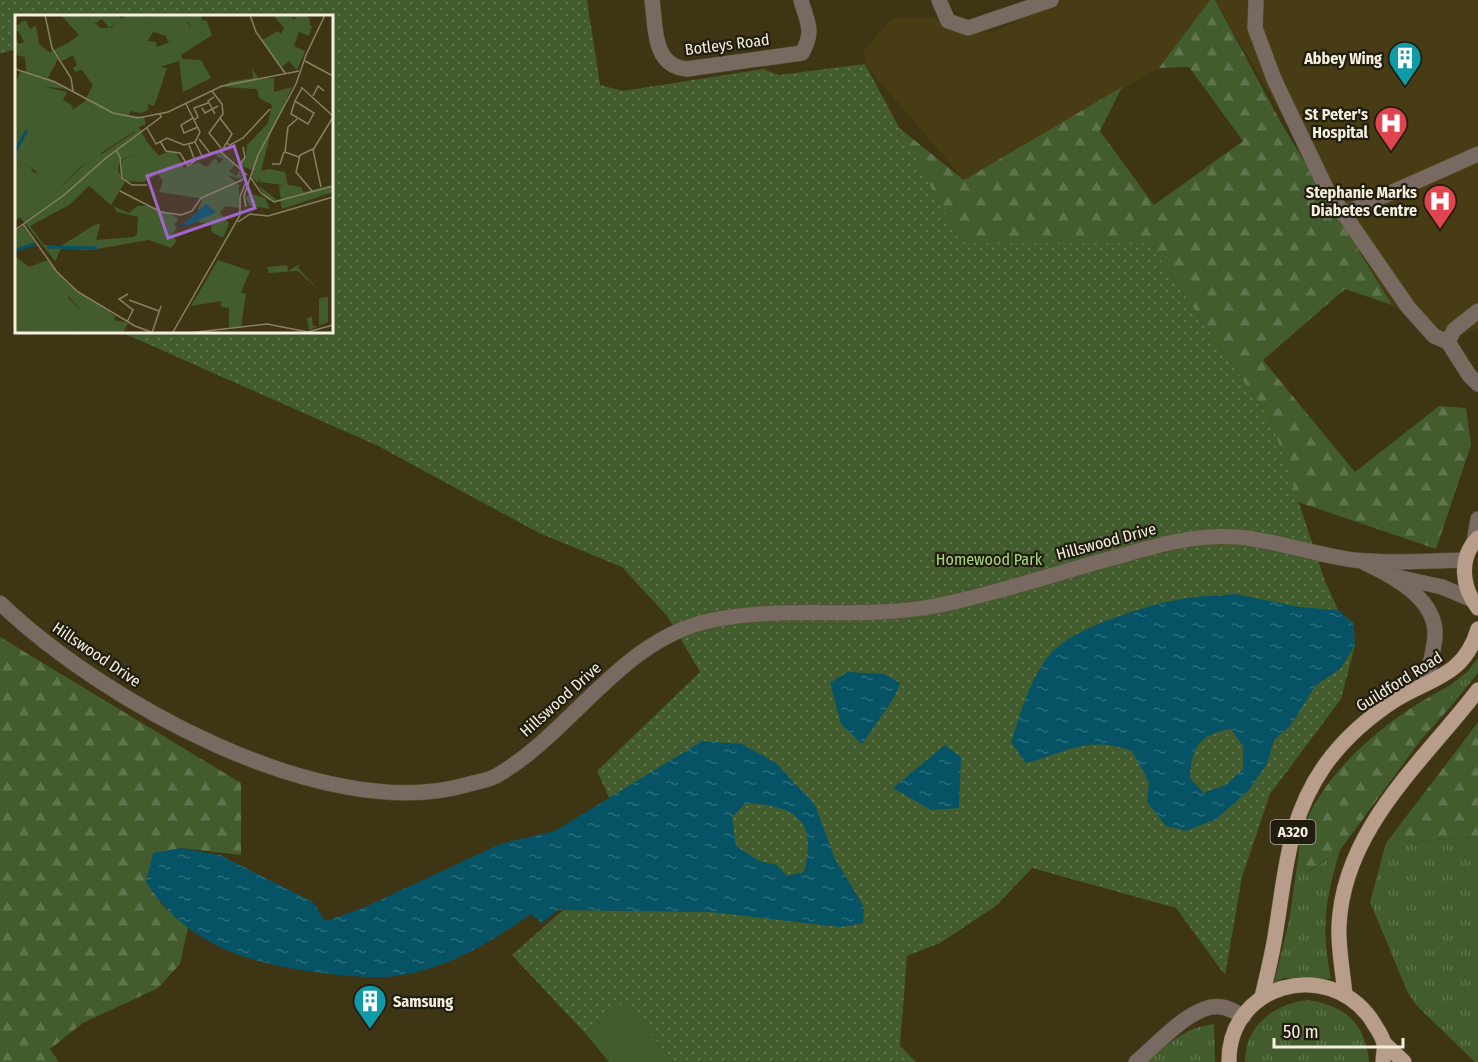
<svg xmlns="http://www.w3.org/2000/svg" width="1478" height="1062" font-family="'Fira Sans Condensed',sans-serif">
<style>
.built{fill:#473c13}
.grass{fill:url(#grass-tufts)}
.forest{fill:url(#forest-firs)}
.park{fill:url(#park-dots)}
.pitch{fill:#425c2e}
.water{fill:url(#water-ripples);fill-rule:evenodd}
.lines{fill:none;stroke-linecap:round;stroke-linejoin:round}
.minor-casing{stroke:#5b5335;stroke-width:16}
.major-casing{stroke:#5b5335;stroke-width:16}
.minor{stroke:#786a61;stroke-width:15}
.major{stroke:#b99d8b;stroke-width:15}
.labels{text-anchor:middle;stroke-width:4.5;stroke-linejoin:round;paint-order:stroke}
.shield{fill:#211d0f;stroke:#b5b19f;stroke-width:1.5}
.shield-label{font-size:15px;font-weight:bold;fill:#f5f0dd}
.street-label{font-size:16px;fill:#f5f0dd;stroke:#211d0f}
.poi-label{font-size:16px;font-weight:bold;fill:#f5f0dd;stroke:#211d0f;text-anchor:end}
.park-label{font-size:16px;fill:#a9d987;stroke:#211d0f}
.inset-river{fill:none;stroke:#055364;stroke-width:3}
.inset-road{fill:none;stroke:#878065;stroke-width:1.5}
.view{fill:#a067c8;fill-opacity:0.15;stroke:#a067c8;stroke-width:3}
.inset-edge{fill:none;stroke:#f5f0dd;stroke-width:3}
</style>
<defs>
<pattern id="grass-tufts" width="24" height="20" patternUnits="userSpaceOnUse" patternTransform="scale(1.5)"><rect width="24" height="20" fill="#425c2e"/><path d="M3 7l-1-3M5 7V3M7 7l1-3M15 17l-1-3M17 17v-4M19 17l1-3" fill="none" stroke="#5e744c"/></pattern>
<pattern id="forest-firs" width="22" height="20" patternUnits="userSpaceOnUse" patternTransform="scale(1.5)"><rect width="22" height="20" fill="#425c2e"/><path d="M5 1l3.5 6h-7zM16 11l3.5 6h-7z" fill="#5e744c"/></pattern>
<pattern id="park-dots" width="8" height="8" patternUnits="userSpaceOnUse" patternTransform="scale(1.5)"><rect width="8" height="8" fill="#425c2e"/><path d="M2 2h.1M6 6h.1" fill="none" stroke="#5e744c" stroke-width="1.8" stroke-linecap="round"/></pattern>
<pattern id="water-ripples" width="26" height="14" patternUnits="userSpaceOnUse" patternTransform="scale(1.5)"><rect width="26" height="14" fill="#055364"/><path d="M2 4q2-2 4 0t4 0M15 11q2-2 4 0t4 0" fill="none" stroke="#2a6c7a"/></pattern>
</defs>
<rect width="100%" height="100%" fill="#3e3515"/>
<g class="built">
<path d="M 1060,0 L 1210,0 L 1159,68 L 964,180 L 865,64 L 864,50 L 892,18 L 936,18 L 958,33 L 995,32 Z"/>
<path d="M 1215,0 L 1478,0 L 1478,328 L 1448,342 L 1392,305 Z"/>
</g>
<g class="grass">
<path d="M 1478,658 L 1478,673 L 1452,705 L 1449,686 L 1468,671 Z"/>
<path d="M 1478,837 L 1478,1062 L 1475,1062 L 1416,1005 L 1407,991 L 1370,902 L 1386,843 Z"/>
<path d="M 1340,850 C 1325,901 1321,927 1331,979 L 1284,978 L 1274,983 L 1289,921 L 1297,866 L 1309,872 Z"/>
<path d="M 1308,1000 C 1346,1006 1365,1023 1369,1062 L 1245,1062 C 1245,1025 1274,1004 1308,1000 Z"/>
<path d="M 1214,1024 L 1215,1062 L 1147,1062 C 1169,1043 1184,1028 1214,1024 Z"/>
</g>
<g class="forest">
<path d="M 1210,0 L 1215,0 L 1280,121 L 1392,305 L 1345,289 L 1263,360 L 1355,472 L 1439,406 L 1466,408 L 1471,445 L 1436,549 L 1298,502 L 1272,423 L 1149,243 L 961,243 L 898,127 L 964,180 L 1122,87 L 1100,131 L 1154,205 L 1243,141 L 1189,67 L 1159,68 Z"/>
<path d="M 0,637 L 241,783 L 241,855 L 181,848 L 160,903 L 188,927 L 180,964 L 158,988 L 83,1023 L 50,1049 L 59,1062 L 0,1062 Z"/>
<path d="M 1449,686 L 1452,705 L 1420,741 L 1340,850 L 1308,872 L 1297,866 C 1299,854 1299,840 1303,829 C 1327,766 1391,716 1449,686 Z"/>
<path d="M 1478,722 L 1478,837 L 1386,843 L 1473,729 Z"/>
</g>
<path class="park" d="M 0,0 L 587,0 L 600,85 L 623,91 L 763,69 L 779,75 L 865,64 L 961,243 L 1149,243 L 1272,423 L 1325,581 L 1338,610 L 1353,623 L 1355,645 L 1341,699 L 1270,794 L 1242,877 L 1225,975 L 1176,908 L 1032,868 L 996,906 L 940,943 L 907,956 L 900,1046 L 916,1062 L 674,1062 L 624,1003 L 585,1033 L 512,955 L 563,910 L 660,911 L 597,771 L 700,672 L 668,617 L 622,567 L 539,533 L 378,446 L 121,332 L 332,332 L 332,16 L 16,16 L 16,49 L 0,54 Z"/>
<path class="pitch" d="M 624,1003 L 674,1062 L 609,1062 L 585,1033 Z"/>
<g class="water">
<path d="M 1235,594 L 1300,607 L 1338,610 L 1353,623 L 1355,645 L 1341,668 L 1315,686 L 1290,726 L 1274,740 L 1267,764 L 1248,791 L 1216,819 L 1186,831 L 1166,826 L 1147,802 L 1149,782 L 1132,751 C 1088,735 1068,752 1026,763 L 1011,742 C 1021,713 1030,678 1050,654 C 1073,628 1142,607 1176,600 C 1195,596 1216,596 1235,594 ZM 1231,729 L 1243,746 L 1243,769 L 1226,785 L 1203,793 L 1190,778 C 1191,747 1200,734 1231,729 Z"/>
<path d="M 848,672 L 884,674 L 900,683 L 895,696 L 862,744 L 841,724 L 830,683 Z"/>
<path d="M 702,741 L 742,744 L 776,763 L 815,805 L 835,859 L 864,907 L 863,923 L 841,927 L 711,912 L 558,910 L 542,923 L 531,914 C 499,936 468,956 431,968 C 393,980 369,978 331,974 C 257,966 189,949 146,882 L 153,853 L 181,848 L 220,855 L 313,902 L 325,921 L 363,908 L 500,844 L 555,831 ZM 746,803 C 795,806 818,819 804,872 L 787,876 L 777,865 L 759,861 L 736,846 L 732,817 Z"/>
<path d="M 945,745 L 961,757 L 959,808 L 931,810 L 893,788 Z"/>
</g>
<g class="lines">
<g class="minor-casing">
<g id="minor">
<path d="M 652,0 C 656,27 652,66 687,69 L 802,53 C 815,30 807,23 801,0"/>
<path d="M 939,0 L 948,21 L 968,28 L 1051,0"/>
<path d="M 1256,0 L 1255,28 L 1274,79 L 1326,188 L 1408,307 L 1434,336 L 1448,342 L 1469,375 L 1478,384"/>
<path d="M 1343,214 L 1478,154"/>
<path d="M 1448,342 L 1454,330 L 1478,311"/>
<path d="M 1474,542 L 1478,519"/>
<path d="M 1365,563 C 1393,576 1437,599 1435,636 C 1434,651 1429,667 1426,682"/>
<path d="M 1397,577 L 1442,587 L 1471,599"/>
<path d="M 0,603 C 101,700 323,825 466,785 C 475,782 487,781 496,776 C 573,732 621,638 713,620 C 786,605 861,620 935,606 C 997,594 1059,572 1120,556 C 1158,545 1196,534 1237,537 C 1276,540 1315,555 1354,560 C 1390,564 1429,561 1465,560"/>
<path d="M 1136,1062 C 1157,1045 1193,1002 1222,1007 C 1229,1008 1237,1013 1244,1016"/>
</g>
</g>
<g class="major-casing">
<g id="major">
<path d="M 1478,538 C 1458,558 1462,588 1478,608"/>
<path d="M 1345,995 C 1343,972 1338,949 1339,926 C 1343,829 1423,762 1478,690"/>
<path d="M 1262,997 C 1267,975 1273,952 1276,930 C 1286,869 1288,818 1325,765 C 1343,740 1369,717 1395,700 C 1433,677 1464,676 1478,629"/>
<path d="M 1384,1043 L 1404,1062"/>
<path d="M 1229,1062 C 1228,984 1327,957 1371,1019 C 1375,1026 1383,1036 1384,1044 C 1385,1049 1383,1056 1383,1062"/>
</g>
</g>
<use href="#minor" class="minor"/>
<use href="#major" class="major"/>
</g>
<defs>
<g id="building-pin" transform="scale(1.725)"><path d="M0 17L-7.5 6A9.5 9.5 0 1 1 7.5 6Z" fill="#0f9aa8" stroke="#211d0f"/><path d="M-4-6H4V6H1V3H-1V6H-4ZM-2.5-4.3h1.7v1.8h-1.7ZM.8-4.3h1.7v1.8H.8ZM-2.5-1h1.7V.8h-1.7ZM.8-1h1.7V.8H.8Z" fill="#fff"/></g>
<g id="hospital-pin" transform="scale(1.725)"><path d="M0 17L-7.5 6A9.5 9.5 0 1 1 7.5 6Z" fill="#e0444e" stroke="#211d0f"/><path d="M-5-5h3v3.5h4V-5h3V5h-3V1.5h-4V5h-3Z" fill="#fff"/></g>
</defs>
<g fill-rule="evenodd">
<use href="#building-pin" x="1405" y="58"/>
<use href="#hospital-pin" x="1391" y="123"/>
<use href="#hospital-pin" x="1440" y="201"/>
<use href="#building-pin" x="370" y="1001"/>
</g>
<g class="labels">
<rect class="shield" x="1270.5" y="820" width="45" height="24" rx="4.5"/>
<g class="shield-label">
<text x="1293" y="837">A320</text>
</g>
<g class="street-label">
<text transform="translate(727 44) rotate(-7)" y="6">Botleys Road</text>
<text transform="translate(1106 541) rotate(-15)" y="6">Hillswood Drive</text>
<text transform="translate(97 654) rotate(34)" y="6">Hillswood Drive</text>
<text transform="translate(1399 681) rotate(-32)" y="6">Guildford Road</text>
<text transform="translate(560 699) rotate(-42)" y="6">Hillswood Drive</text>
</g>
<g class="poi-label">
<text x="1382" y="64">Abbey Wing</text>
<text x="1368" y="120">St Peter's<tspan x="1368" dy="18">Hospital</tspan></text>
<text x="1417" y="198">Stephanie Marks<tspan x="1417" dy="18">Diabetes Centre</tspan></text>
<text x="393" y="1007" text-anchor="start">Samsung</text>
</g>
<g class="park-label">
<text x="989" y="565">Homewood Park</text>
</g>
</g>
<g transform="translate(15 15)">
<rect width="318" height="318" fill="#3e3515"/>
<path d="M 69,0 L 105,0 L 106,5 L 94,13 L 87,4 L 79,9 ZM 258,0 L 286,0 L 276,3 L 297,11 L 294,21 L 284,17 L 279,31 L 290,36 L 282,55 L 274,46 L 267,52 L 247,25 L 263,16 L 266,19 L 269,13 ZM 11,5 L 15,14 L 21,11 L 24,29 L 35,38 L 37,35 L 43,44 L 33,63 L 11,56 L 10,42 L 0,40 L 0,23 L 4,29 L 9,27 L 3,16 L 0,17 L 0,11 ZM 135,5 L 138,17 L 132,27 L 116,24 L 112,16 ZM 169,5 L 176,11 L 174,14 L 182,11 L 191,24 L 166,40 L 168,44 L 186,45 L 196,63 L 168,77 L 164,46 L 145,52 L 141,36 L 142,32 L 157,26 L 147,16 L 167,10 ZM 14,68 L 52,77 L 48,85 L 58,91 L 57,95 L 69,87 L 120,116 L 65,152 L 43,176 L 15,151 L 0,149 L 0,69 ZM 124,77 L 142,83 L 139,91 L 133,89 L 133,95 L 126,98 L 115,96 ZM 254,154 L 270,157 L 273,170 L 286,172 L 290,180 L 266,185 L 264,171 L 268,170 L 245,167 L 243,157 ZM 237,179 L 250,183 L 255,194 L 235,191 L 230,182 ZM 8,211 L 20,228 L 0,234 L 0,216 ZM 0,241 L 14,252 L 22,249 L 34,267 L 14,285 L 14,314 L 19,318 L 0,318 ZM 203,245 L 235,256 L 226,277 L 231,279 L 226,312 L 214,312 L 214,293 L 206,292 L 206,286 L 176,291 ZM 313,282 L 313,307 L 294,315 L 292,303 L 297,302 L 298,311 L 304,311 L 304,283 Z" fill="#425c2e"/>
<path d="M 46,0 L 68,0 L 86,13 L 96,13 L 111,0 L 186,0 L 187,6 L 191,5 L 193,9 L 197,20 L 191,24 L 182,11 L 174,16 L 176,10 L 169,5 L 167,10 L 148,16 L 157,26 L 153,27 L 151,21 L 136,16 L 135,6 L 112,16 L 116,24 L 141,27 L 145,52 L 152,53 L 142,83 L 124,77 L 114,100 L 129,102 L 131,109 L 124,112 L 132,127 L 121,140 L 105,145 L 103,156 L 110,167 L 96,190 L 74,171 L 54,190 L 15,211 L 29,230 L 46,231 L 79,210 L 85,209 L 81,225 L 119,222 L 122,219 L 123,202 L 102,197 L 98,191 L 114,198 L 122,191 L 133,191 L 162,202 L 163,206 L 159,209 L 162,213 L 156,221 L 162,225 L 156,233 L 134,225 L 76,235 L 46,234 L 40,246 L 5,202 L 0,206 L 0,149 L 15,151 L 18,157 L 38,163 L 43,176 L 79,139 L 87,139 L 120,117 L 69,87 L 78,70 L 67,55 L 60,57 L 58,53 L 62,50 L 53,28 L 64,20 ZM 237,54 L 244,64 L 259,63 L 259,77 L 277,72 L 255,121 L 243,168 L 237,162 L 239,156 L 225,150 L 231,141 L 232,130 L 253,108 L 257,90 L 244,83 L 242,74 L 209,72 L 214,67 L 238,63 ZM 11,56 L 28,60 L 53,74 L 0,69 L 5,57 ZM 52,116 L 69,117 L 71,120 L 58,123 L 54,130 L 42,120 L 45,117 L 50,122 ZM 40,127 L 58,137 L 58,132 L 73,134 L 47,158 L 26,153 L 31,146 L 44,151 L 34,139 L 42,136 ZM 203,136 L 220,150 L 214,156 L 221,161 L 225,155 L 227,164 L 193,155 L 187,150 L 192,152 L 200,143 L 204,149 L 208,144 L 201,141 ZM 244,171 L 262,185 L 312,171 L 318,171 L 318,177 L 267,194 L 265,186 L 257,186 L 251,183 ZM 32,245 L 53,269 L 53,283 L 66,295 L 56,318 L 19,318 L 14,314 L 11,279 L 34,267 L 22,249 ZM 285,249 L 283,253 L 304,275 L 283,256 L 254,258 L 252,252 L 272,250 L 273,256 Z" fill="#425c2e"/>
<path d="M 53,28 L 60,39 L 47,46 L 39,35 Z" fill="#425c2e"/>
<path d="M 132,127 L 144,141 L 154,136 L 161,138 L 169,153 L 184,147 L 193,155 L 204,152 L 224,170 L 224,193 L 210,191 L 205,198 L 214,208 L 208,223 L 197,217 L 196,210 L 181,206 L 189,200 L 183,194 L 187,186 L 184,183 L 144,177 L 148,166 L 143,159 L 129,167 L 111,166 L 107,160 L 107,145 L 121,140 ZM 53,269 L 100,301 L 99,305 L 113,308 L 108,318 L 56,318 L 66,295 L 48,275 Z" fill="#425c2e"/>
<path d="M279 7a8 8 0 1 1 16 0a8 8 0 1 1-16 0Z" fill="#425c2e"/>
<path d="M 191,189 L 201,197 L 174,210 L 158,209 L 170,208 Z" fill="#055364"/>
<path class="inset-river" d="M 0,137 L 12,115M 32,232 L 82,233M 0,235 L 20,229"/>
<path class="inset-road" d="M 30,0 L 37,33 L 56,63 L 58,76M 235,0 L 241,17 L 270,58M 290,42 L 310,0M 290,46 L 318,61M 0,54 L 40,67 L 98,98 L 123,103 L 153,97 L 207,71 L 284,56M 286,72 L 318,101M 197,76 L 207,89 L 208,99 L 194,118 L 206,133M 298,81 L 303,71 L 309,76M 199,82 L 193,86 L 200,99M 280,86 L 299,98 L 293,109 L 276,99 L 278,92 L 280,86 L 287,73M 187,93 L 190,98 L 203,91M 178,103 L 166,110 L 169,118 L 183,112M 205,103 L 217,119 L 206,137 L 232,160M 282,104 L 273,112 L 270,137 L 284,142M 179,105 L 183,102 L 179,93 L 193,88M 132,113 L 141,129 L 152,123 L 169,130 L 180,127 L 185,117 L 171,89M 145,126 L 151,136 L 165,138 L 173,151 L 180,146 L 174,130M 180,127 L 188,143 L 195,138 L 184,124M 211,128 L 215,130 L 228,123 L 255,94M 101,135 L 105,142 L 107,163 L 117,170 L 132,170M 257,149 L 265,149 L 269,137M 224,151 L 230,142 L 228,132M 236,163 L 246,178 L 259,187 L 318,171M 306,172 L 298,135 L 318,102M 105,176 L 146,197 L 166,200 L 177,196 L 186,183 L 229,164M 297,176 L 281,157 L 285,140 L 298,134M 231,192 L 229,181 L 243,140 L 281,69 L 291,40M 223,207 L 235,199 L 253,201 L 318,182M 8,209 L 42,257 L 63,277 L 120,311 L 139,318M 0,215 L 49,180 L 91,143 L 146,102 L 145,99M 114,285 L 144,296M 112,307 L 118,295 L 104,284 L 113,279M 158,317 L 225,200 L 225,182 L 231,167M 137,318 L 146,291M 174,318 L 252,309 L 293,317 L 318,310"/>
<path class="view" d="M 219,131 L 240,193 L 153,223 L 132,161 Z"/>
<rect width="318" height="318" class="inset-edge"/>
</g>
<path d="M1274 1038v9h129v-9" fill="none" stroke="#f5f0dd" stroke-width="3"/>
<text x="1283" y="1038" font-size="18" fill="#f5f0dd" stroke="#211d0f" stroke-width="4.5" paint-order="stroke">50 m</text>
</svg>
